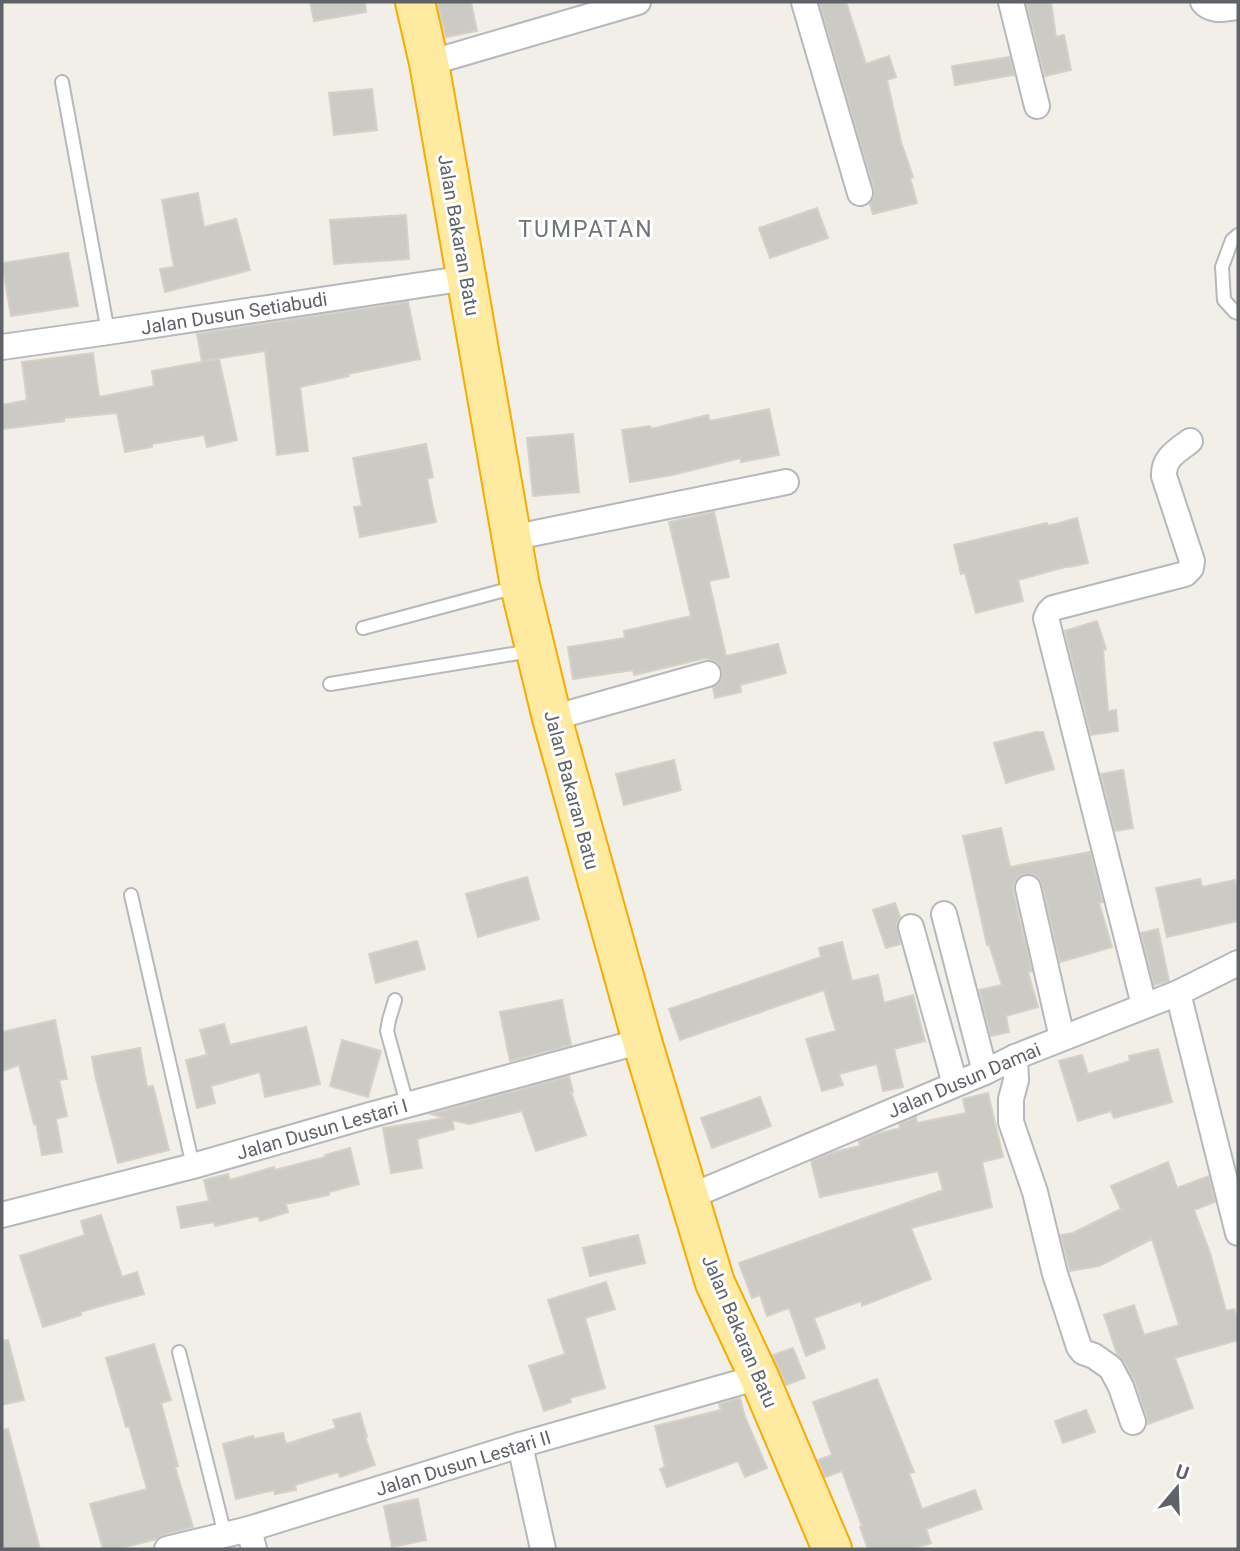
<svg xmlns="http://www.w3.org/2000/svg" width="1240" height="1551" font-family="Roboto,sans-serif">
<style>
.building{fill:#cccac5;stroke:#d6d1c6;stroke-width:2}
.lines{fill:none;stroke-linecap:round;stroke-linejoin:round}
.service-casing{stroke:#b5b8bc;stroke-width:16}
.minor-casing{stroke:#b5b8bc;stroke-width:28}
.trunk-casing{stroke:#f9ab00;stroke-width:42}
.service{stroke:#fff;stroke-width:12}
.minor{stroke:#fff;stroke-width:24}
.trunk{stroke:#feeaa1;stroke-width:38}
.labels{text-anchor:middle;stroke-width:6;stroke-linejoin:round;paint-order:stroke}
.street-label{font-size:19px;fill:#5f6368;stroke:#fff}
.quarter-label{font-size:23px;letter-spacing:2px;fill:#70757a;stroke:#fff}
</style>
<rect width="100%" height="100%" fill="#f1efe8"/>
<g class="building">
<path d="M 310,2 L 365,2 L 366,12 L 314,21 Z"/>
<path d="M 437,2 L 471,2 L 477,31 L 446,37 Z"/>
<path d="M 819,2 L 846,2 L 866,64 L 889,56 L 896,77 L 887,80 L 901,142 L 913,177 L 910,178 L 917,203 L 873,214 L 870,204 L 874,197 L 874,189 Z"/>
<path d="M 1026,2 L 1051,2 L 1056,37 L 1064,35 L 1071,70 L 1045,76 Z"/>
<path d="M 1010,57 L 1014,75 L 955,85 L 952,66 Z"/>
<path d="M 372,89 L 377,130 L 334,135 L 329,93 Z"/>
<path d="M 198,193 L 204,227 L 236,219 L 250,270 L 165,292 L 160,269 L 174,267 L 162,200 Z"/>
<path d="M 817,208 L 828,238 L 770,258 L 759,228 Z"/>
<path d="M 406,215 L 409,259 L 334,264 L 330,220 Z"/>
<path d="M 68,253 L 78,306 L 11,316 L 2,263 Z"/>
<path d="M 408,302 L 420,359 L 348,374 L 349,376 L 300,387 L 308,451 L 277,455 L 265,351 L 202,361 L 197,334 Z"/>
<path d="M 93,353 L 99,397 L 154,386 L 152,371 L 219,359 L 237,440 L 207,447 L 204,435 L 152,444 L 152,447 L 125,452 L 117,413 L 64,418 L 64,421 L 2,429 L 2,405 L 27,400 L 22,362 Z"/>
<path d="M 769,409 L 779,455 L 741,462 L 741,458 L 672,475 L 630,482 L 622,430 L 650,426 L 651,429 L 708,415 L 710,421 Z"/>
<path d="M 573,434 L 579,492 L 533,496 L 527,438 Z"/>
<path d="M 426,444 L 433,477 L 427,479 L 436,522 L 360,537 L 354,507 L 362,506 L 353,458 Z"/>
<path d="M 714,512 L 729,577 L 709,581 L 726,656 L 778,644 L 786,673 L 740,685 L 741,692 L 715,698 L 713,688 L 719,684 L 722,678 L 722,671 L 718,663 L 706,658 L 634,675 L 633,670 L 573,679 L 568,647 L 625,638 L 624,631 L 691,616 L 669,522 Z"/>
<path d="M 1077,518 L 1088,563 L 1069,567 L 1069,566 L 1018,580 L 1023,601 L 976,613 L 965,573 L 961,574 L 954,545 L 1047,523 L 1048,526 Z"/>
<path d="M 1097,621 L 1106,649 L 1103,650 L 1108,711 L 1116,710 L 1118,731 L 1091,735 L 1065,631 Z"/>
<path d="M 1036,732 L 1043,732 L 1054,769 L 1006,783 L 994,743 Z"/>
<path d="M 674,760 L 681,790 L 624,805 L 616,774 Z"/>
<path d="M 1123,770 L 1133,828 L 1115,831 L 1101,774 Z"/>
<path d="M 1001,828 L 1010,867 L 1090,852 L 1103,902 L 1099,903 L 1112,947 L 1060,962 L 1042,884 L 1038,877 L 1032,874 L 1024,874 L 1018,877 L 1014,883 L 1013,891 L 1032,971 L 1028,972 L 1038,1007 L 1006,1016 L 1009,1032 L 991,1036 L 979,990 L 1002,985 L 989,944 L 987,945 L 963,836 Z"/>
<path d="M 527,877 L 539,919 L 478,937 L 466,894 Z"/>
<path d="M 1200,879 L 1202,887 L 1235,880 L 1238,893 L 1238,921 L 1167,937 L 1156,888 Z"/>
<path d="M 895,903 L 900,917 L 897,924 L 900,944 L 886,948 L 873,910 Z"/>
<path d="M 1158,929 L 1169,981 L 1154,985 L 1141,933 Z"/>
<path d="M 417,941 L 425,969 L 376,983 L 369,954 Z"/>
<path d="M 842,942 L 852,981 L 878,975 L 884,1003 L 913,995 L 925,1041 L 894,1049 L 903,1087 L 883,1091 L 877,1064 L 839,1074 L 843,1085 L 822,1091 L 806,1039 L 836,1031 L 824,990 L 680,1040 L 669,1009 L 821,957 L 819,948 Z"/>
<path d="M 562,1000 L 571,1045 L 510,1061 L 500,1012 Z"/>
<path d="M 55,1020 L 67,1079 L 59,1080 L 67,1116 L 56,1119 L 62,1152 L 42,1155 L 36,1123 L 34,1124 L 19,1065 L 2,1071 L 2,1032 Z"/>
<path d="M 224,1024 L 230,1045 L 306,1027 L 320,1084 L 265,1097 L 260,1072 L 211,1086 L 215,1103 L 197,1108 L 186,1060 L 207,1055 L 200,1030 Z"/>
<path d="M 342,1040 L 381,1051 L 368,1097 L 330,1086 Z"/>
<path d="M 140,1048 L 147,1087 L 153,1086 L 169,1150 L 118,1163 L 96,1079 L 92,1057 Z"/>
<path d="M 1158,1049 L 1172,1102 L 1114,1118 L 1111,1111 L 1078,1121 L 1059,1061 L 1082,1055 L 1088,1074 L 1130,1061 L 1129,1056 Z"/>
<path d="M 569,1076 L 573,1092 L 571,1092 L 586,1135 L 536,1151 L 522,1111 L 469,1124 L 452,1120 L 454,1129 L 417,1139 L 422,1168 L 391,1173 L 383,1128 L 445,1118 L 431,1114 Z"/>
<path d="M 988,1093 L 1003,1157 L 982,1162 L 992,1207 L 911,1228 L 931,1279 L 862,1306 L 861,1301 L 814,1318 L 825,1348 L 806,1356 L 789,1308 L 767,1316 L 760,1295 L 752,1298 L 739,1263 L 943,1190 L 938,1171 L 820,1197 L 811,1161 L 834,1152 L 860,1146 L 859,1141 L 880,1133 L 900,1128 L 899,1124 L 916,1117 L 917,1123 L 966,1113 L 963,1099 Z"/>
<path d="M 760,1097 L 771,1126 L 712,1148 L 701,1118 Z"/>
<path d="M 350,1148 L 359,1184 L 329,1192 L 329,1195 L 286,1204 L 288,1212 L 260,1221 L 258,1216 L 215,1226 L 214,1222 L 181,1228 L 177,1207 L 209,1201 L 204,1180 L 228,1174 L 230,1180 L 274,1167 L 275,1170 L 325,1157 L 325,1155 Z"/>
<path d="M 1168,1162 L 1177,1188 L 1209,1176 L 1215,1202 L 1194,1210 L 1210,1253 L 1226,1311 L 1234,1309 L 1238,1322 L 1238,1340 L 1175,1358 L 1193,1408 L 1148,1424 L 1147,1417 L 1135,1382 L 1124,1361 L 1117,1354 L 1104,1315 L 1134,1305 L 1144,1335 L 1179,1325 L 1152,1239 L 1099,1266 L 1070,1271 L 1061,1235 L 1073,1233 L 1121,1209 L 1111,1186 Z"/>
<path d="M 101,1215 L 122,1277 L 137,1272 L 144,1294 L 80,1312 L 81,1315 L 43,1327 L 20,1256 L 85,1235 L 81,1221 Z"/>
<path d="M 638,1235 L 645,1263 L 590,1276 L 583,1248 Z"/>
<path d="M 606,1282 L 615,1309 L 585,1318 L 605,1388 L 570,1398 L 571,1402 L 544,1411 L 529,1366 L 565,1354 L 548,1300 Z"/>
<path d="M 8,1340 L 24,1400 L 2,1405 L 2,1341 Z"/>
<path d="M 154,1344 L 171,1400 L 161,1403 L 178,1466 L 175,1467 L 193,1527 L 163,1535 L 157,1539 L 117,1549 L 103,1549 L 90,1504 L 147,1489 L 129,1426 L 126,1427 L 106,1358 Z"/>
<path d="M 793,1348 L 805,1378 L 786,1385 L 773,1355 Z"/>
<path d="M 877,1379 L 914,1472 L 909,1473 L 922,1509 L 975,1490 L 982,1509 L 926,1529 L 931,1543 L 913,1549 L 868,1549 L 860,1527 L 862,1526 L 842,1471 L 825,1477 L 818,1460 L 832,1455 L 813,1402 Z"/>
<path d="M 740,1398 L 745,1417 L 767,1468 L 745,1477 L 738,1461 L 667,1487 L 660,1469 L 665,1467 L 655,1426 L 721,1410 L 719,1404 Z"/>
<path d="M 1086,1410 L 1095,1432 L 1063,1443 L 1055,1421 Z"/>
<path d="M 360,1413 L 367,1437 L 365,1437 L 375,1465 L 340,1477 L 338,1472 L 295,1485 L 296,1490 L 275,1494 L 274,1490 L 236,1499 L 223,1444 L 253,1436 L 254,1439 L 283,1433 L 286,1444 L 336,1428 L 333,1420 Z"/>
<path d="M 8,1429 L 40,1549 L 2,1549 L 2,1430 Z"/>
<path d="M 418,1499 L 426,1540 L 392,1547 L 384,1506 Z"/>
</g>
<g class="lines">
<g class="service-casing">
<g id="service">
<path d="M 62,82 L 108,332"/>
<path d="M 1238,235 L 1232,240 L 1222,267 L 1224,300 L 1235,312 L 1238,313"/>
<path d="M 363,628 L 516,587"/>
<path d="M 330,684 L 531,651"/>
<path d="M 131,895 L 193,1166"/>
<path d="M 395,1000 L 389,1020 L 387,1031 L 407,1104"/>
<path d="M 179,1352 L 225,1535"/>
</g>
</g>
<g class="minor-casing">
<g id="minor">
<path d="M 804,2 L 860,193"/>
<path d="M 1011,2 L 1037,106"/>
<path d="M 1203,2 C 1212,13 1226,8 1238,7"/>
<path d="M 429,63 L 638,2"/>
<path d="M 2,347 L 108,332 L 467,278"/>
<path d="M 511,538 L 786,482"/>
<path d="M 552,718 L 708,674"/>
<path d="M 1028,888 L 1062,1038"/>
<path d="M 944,914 L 985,1072"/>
<path d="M 911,927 L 955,1084"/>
<path d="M 1178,993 L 1238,1233"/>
<path d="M 1144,1005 L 1046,618 L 1049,612 L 1053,608 L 1185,574 L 1191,568 L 1192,561 L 1164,476 C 1163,458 1177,451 1190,441"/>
<path d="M 1015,1057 L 1016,1080 L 1011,1099 L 1011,1122 L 1035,1192 L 1055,1274 L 1067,1310 L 1079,1347 L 1083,1352 L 1094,1356 L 1111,1368 L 1121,1387 L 1133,1422"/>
<path d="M 689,1197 L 985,1072 L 1015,1057 L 1178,993 L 1238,963"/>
<path d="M 2,1215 L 193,1166 L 370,1115 L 642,1041"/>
<path d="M 520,1445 L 543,1549"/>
<path d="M 249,1529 L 254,1549"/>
<path d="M 167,1549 L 249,1529 L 520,1445 L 759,1377"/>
</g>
</g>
<g class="trunk-casing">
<path id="trunk" d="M 415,2 L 429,63 L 520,586 L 552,718 L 642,1041 L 715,1283 L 759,1377 L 832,1549"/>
</g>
<use href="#service" class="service"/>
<use href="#minor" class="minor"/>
<use href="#trunk" class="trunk"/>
</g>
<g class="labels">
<g class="street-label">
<text transform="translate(459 235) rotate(80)" y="7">Jalan Bakaran Batu</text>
<text transform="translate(234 313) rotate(-9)" y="7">Jalan Dusun Setiabudi</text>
<text transform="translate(572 790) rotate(75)" y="7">Jalan Bakaran Batu</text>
<text transform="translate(964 1080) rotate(-23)" y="7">Jalan Dusun Damai</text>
<text transform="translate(322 1129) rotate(-16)" y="7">Jalan Dusun Lestari I</text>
<text transform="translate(740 1331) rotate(67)" y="7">Jalan Bakaran Batu</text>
<text transform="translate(463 1463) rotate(-17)" y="7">Jalan Dusun Lestari II</text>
</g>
<g class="quarter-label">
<text x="586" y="237">TUMPATAN</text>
</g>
</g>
<rect width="1240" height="1551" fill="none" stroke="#5f6368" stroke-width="7"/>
<g transform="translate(1177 1488) rotate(19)" stroke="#ffffff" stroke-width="5" paint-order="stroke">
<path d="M0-5L12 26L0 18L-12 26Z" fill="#5f6368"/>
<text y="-10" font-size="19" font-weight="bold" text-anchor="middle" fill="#5f6368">U</text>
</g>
</svg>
